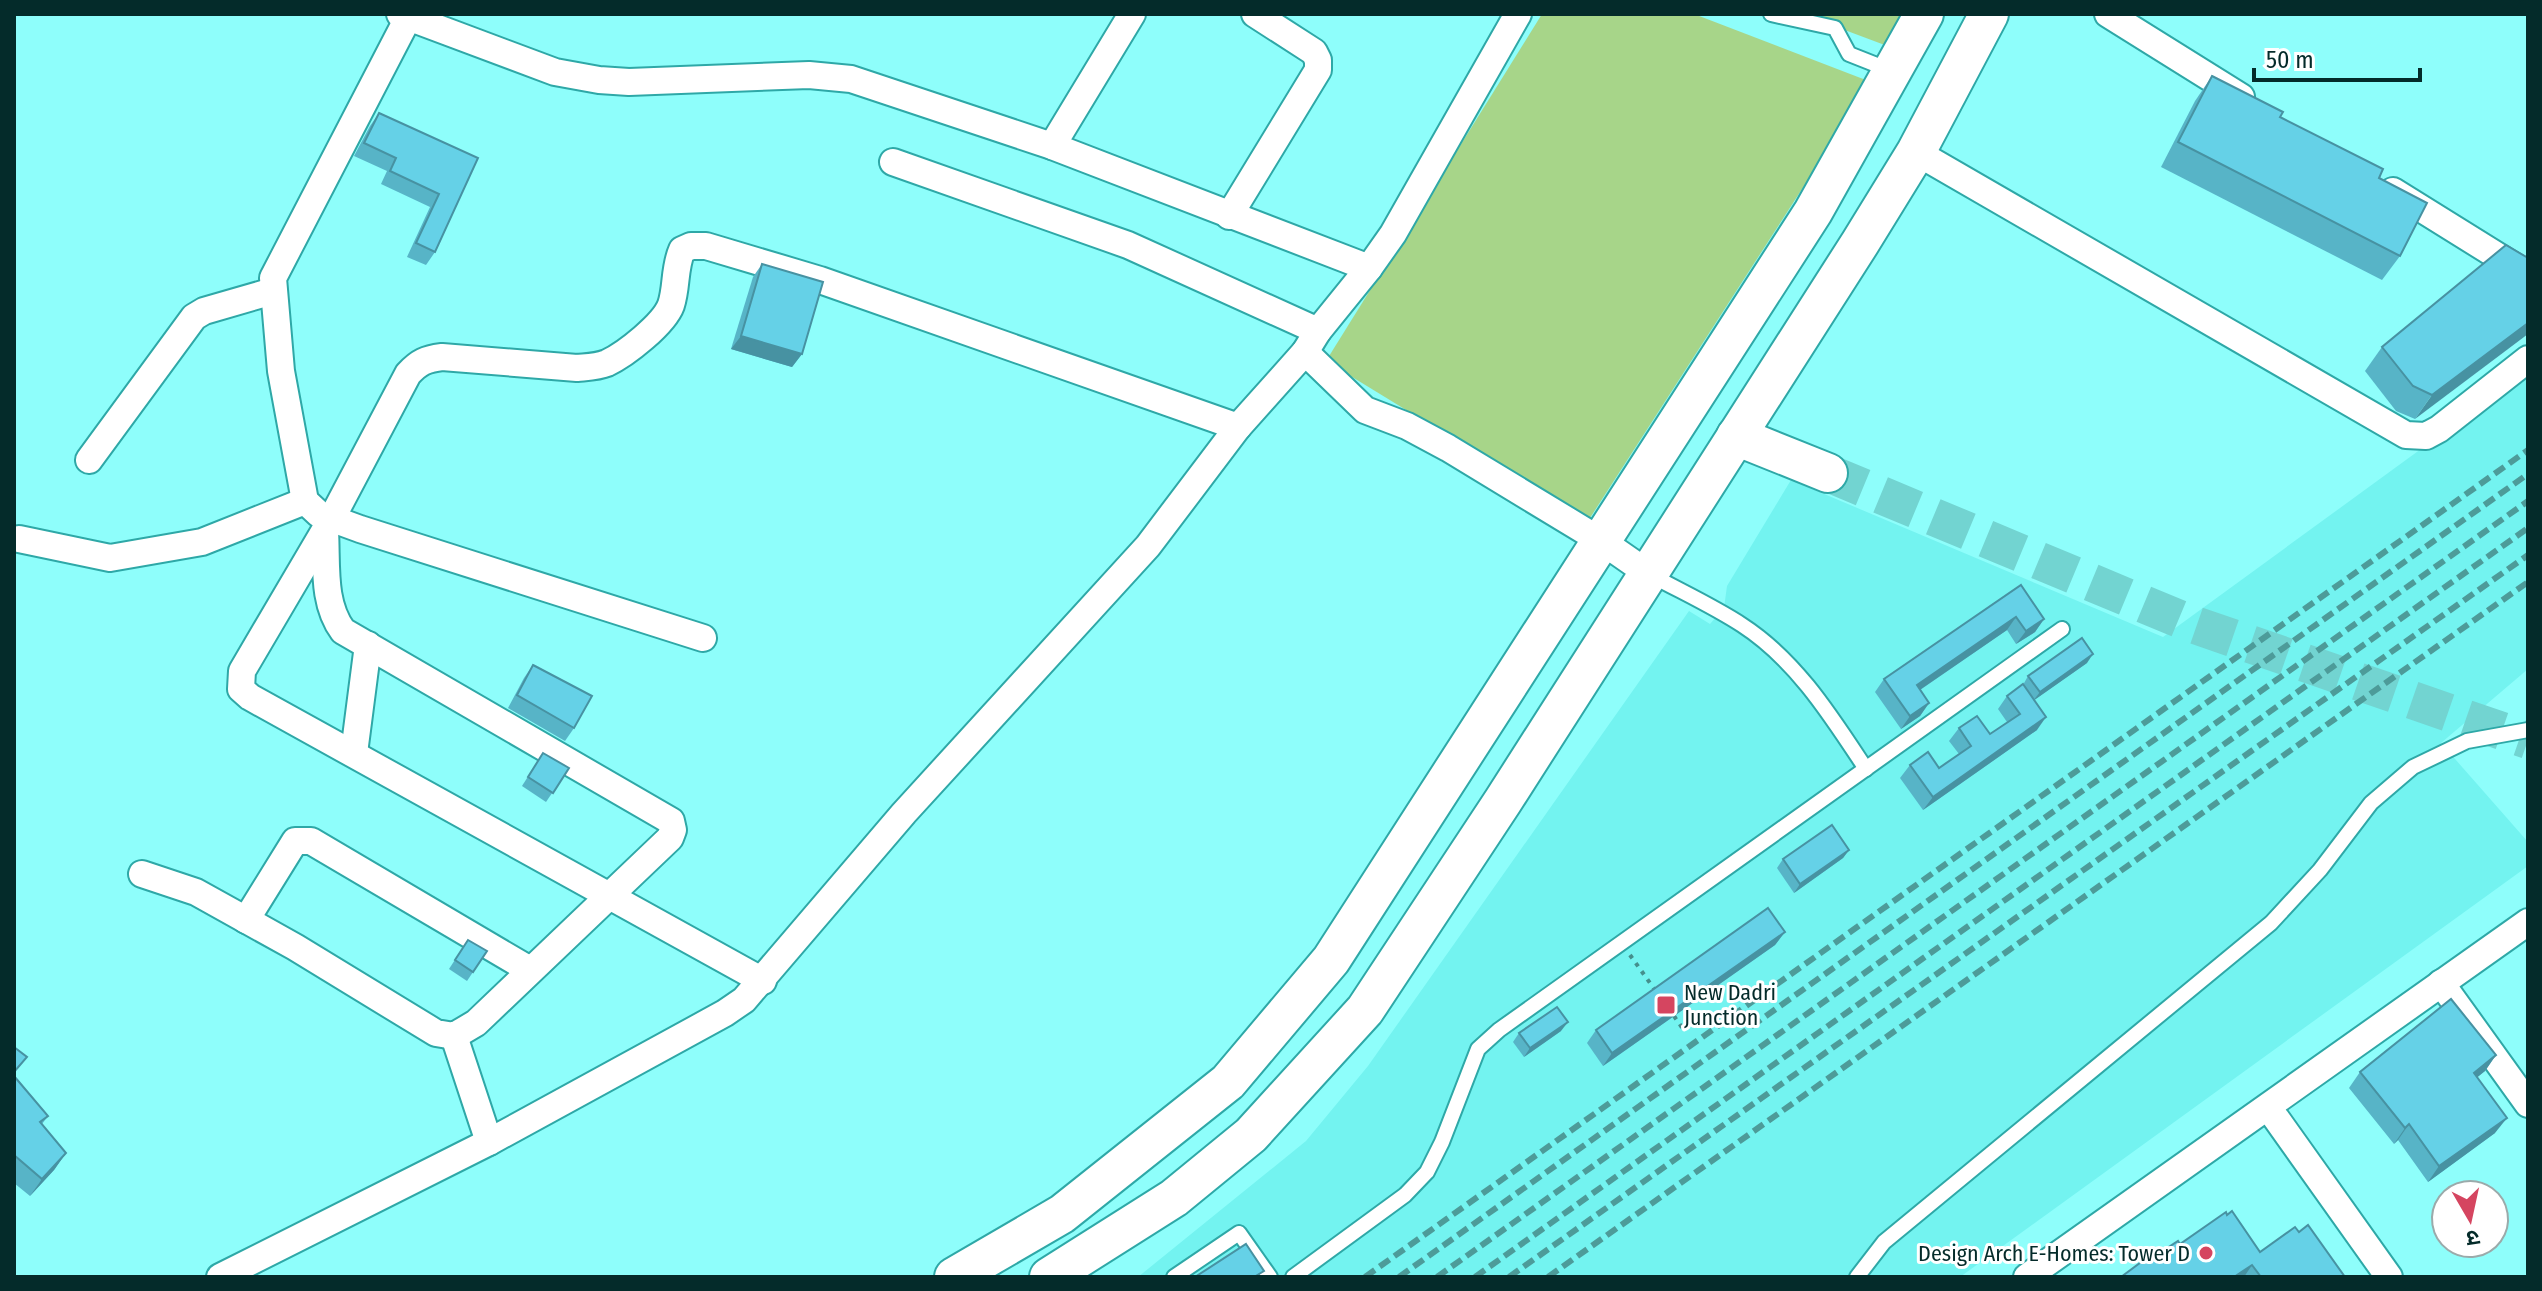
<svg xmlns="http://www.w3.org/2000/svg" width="2542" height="1291" font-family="'Fira Sans Condensed','Noto Sans Devanagari',sans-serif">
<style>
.built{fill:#73f3f0}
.green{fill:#a7d589}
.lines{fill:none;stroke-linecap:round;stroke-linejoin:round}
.secondary-tunnel{stroke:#72d4d1;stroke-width:38;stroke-dasharray:38 19;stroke-linecap:butt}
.lane-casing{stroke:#2ea8a7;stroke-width:18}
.street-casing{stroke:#2ea8a7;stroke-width:30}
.secondary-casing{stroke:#2ea8a7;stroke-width:42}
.path{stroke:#458f8d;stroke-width:4;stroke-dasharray:4 6;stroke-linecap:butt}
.lane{stroke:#fff;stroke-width:14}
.street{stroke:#fff;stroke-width:26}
.secondary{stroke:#fff;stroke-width:38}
.rail{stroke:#4d9b99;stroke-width:6;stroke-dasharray:12 6;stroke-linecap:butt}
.wall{fill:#57b4c7}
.shaded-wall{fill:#4792a2}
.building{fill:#65d1e7;stroke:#4792a2;stroke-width:2}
.poi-dot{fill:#d54560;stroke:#fff;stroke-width:3}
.labels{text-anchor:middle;stroke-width:6;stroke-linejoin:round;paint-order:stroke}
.poi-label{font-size:22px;fill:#042b2a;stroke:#fff;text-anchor:start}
</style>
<rect width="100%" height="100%" fill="#8efefb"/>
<path class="built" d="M 2528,371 L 2528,669 L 2441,743 L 2528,842 L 2528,866 L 1960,1277 L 1138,1277 L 1306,1141 L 1368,1066 L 1689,611 L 1710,624 L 1724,608 L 1727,586 L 1791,480 L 2163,637 Z"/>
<g class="green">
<path d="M 1542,14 L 1694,14 L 1871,82 L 1588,521 L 1326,361 Z"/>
<path d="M 1802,14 L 1908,14 L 1890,47 Z"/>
</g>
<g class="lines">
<path class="secondary-tunnel" d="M 1828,473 L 2189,623 L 2528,740"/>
<g class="lane-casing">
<g id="lane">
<path d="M 1771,14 L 1835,28 L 1849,54 L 1892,71"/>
<path d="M 1649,574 C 1680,591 1713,606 1742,625 C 1796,660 1831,716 1866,769"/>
<path d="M 1174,1277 L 1239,1233 L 1270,1277"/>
<path d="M 1293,1277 L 1405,1195 L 1427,1172 L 1442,1142 L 1478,1049 L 1499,1030 L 2062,629"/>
<path d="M 1857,1277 L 1884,1242 L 2271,923 L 2320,870 L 2371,803 L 2413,767 L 2467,741 L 2528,730"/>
</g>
</g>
<g class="street-casing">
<g id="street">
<path d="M 400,14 L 555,72 L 599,80 L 629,82 L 809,75 L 851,79 L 1052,146 L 1369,268"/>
<path d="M 410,14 L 273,278 L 281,371 L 305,501 L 319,514 L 360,529 L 703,638"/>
<path d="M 2108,14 L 2241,97"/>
<path d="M 1052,146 L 1132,14"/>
<path d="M 1916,152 L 2406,435 L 2426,436 L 2439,429 L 2528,359"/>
<path d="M 893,162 L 1128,245 L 1318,331"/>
<path d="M 2393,191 L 2528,275"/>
<path d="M 1229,216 L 1318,70 L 1318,60 L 1314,52 L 1255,14"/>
<path d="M 1305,352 L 1365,410 L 1407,426 L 1448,448 L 1603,542 L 1649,574"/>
<path d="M 89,460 L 194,317 L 204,311 L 273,291"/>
<path d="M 19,539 L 110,558 L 202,542 L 305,501"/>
<path d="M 354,753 L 368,645"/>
<path d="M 142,874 L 196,892 L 295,947 L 436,1033 L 454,1036 L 476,1023 L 670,838 L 673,830 L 671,821 L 343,631 C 322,603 327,564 325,531"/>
<path d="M 246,920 L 295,841 L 311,841 L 530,970"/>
<path d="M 763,981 L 250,697 L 241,689 L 242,671 L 332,518 L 408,374 C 419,362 426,359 442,357 L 577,368 C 587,367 597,367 607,363 C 626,354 664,324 671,305 C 677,287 674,268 682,250 L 691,246 L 706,246 L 820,280 L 1238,427"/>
<path d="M 2441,983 L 2528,1104"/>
<path d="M 454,1036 L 489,1142"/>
<path d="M 2268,1107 L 2389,1277"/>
<path d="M 220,1277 L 489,1142 L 725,1013 L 744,1000 L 904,813 L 1148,546 L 1238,427 L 1305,352 L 1318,331 L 1369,268 L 1393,234 L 1518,14"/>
<path d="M 2027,1277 L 2528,922"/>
</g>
</g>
<g class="secondary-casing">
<g id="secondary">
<path d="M 1736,436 L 1828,473"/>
<path d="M 954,1277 L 1062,1214 L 1228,1082 L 1331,960 L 1813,212 L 1924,14"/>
<path d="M 1049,1277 L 1174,1198 L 1251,1135 L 1365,1010 L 1503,801 L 1860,243 L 1916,152 L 1989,14"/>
</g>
</g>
<g class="path">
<path d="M 1630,955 L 1655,990"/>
<path d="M 1674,1016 L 1683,1029"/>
</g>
<use href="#lane" class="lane"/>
<use href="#street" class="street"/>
<use href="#secondary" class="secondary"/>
<g class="rail">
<path d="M 1365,1277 L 2528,450"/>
<path d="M 1399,1277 L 2528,474"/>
<path d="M 1437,1277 L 2528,501"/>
<path d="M 1475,1277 L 2528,528"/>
<path d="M 1509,1277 L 2528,555"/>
<path d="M 1548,1277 L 2528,582"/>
</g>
</g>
<g class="wall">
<path d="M 2212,76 L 2280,117 L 2400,256 L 2382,280 L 2161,167 L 2195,101 Z"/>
<path d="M 379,113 L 478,158 L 435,252 L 426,265 L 407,257 L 430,207 L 381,184 L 387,171 L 354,156 L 370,126 Z"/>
<path d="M 2528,258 L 2415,419 L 2396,411 L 2365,371 L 2382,347 Z"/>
<path d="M 762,264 L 802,354 L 792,367 L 731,349 L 753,277 Z"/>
<path d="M 2021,585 L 2044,619 L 2035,632 L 2016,644 L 2007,630 L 1920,690 L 1929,703 L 1920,716 L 1901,729 L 1875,692 L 1884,679 Z"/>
<path d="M 2087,663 L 2034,700 L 2037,730 L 1923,810 L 1900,778 L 1910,765 L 1939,768 L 1959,754 L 1949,741 L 1959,728 L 1990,734 L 2007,722 L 1998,709 L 2007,696 L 2023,685 L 2028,676 Z"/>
<path d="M 533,665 L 574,728 L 565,741 L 508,708 L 524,678 Z"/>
<path d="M 543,753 L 569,768 L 546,802 L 522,786 Z"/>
<path d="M 1849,850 L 1843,858 L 1794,893 L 1777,868 L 1783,859 Z"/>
<path d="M 1785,932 L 1775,945 L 1603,1066 L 1587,1043 L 1596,1030 Z"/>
<path d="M 468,940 L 487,951 L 467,981 L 449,969 Z"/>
<path d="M 1561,1031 L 1524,1057 L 1513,1042 L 1519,1033 Z"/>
<path d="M 2496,1055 L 2485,1071 L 2477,1077 L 2495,1133 L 2428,1182 L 2398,1140 L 2394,1144 L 2349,1088 L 2360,1072 Z"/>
<path d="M 14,1076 L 48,1116 L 42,1124 L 66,1153 L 54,1170 L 30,1196 L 14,1183 Z"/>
<path d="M 2299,1232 L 2345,1277 L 2121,1277 L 2158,1254 L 2180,1244 L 2260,1252 Z"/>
</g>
<g class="shaded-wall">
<path d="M 2528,323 L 2528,334 L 2415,419 L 2432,395 Z"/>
<path d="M 741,336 L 802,354 L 792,367 L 731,349 Z"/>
<path d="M 2016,617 L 2007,630 L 1908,698 L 1917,685 Z"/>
<path d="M 2044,619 L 2035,632 L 2016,644 L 2026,631 Z"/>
<path d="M 2093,654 L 2087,663 L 2033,701 L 2040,692 Z"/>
<path d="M 1929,703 L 1920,716 L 1901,729 L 1910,716 Z"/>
<path d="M 2046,717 L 2037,730 L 1923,810 L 1933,797 Z"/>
<path d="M 1849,850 L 1843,858 L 1794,893 L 1800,884 Z"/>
<path d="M 1785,932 L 1775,945 L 1603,1066 L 1612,1053 Z"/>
<path d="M 1568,1022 L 1561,1031 L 1524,1057 L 1530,1048 Z"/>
<path d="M 2496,1055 L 2485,1071 L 2463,1089 L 2474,1073 Z"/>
<path d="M 2507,1118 L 2495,1133 L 2428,1182 L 2439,1166 Z"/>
<path d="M 2409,1124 L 2398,1140 L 2394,1144 L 2405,1128 Z"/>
<path d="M 66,1153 L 54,1170 L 30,1196 L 42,1179 Z"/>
<path d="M 2252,1265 L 2244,1277 L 2234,1277 Z"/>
</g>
<g class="building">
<path d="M 2212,76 L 2283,112 L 2280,117 L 2383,169 L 2379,178 L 2427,203 L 2400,256 L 2178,142 Z"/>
<path d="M 379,113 L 478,158 L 435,252 L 416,243 L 439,194 L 390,171 L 396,158 L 364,143 Z"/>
<path d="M 2506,245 L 2528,258 L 2528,323 L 2432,395 L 2413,386 L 2382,347 Z"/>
<path d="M 762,264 L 823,282 L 802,354 L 741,336 Z"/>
<path d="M 2021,585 L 2044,619 L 2026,631 L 2016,617 L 1917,685 L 1929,703 L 1910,716 L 1884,679 Z"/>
<path d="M 2082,638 L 2093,654 L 2040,692 L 2028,676 Z"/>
<path d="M 533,665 L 592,696 L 574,728 L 517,695 Z"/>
<path d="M 2023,684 L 2046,717 L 1933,797 L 1910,765 L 1928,752 L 1939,768 L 1971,746 L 1959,728 L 1977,716 L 1990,734 L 2020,714 L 2007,696 Z"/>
<path d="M 543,753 L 569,768 L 553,793 L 528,777 Z"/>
<path d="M 1832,825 L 1849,850 L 1800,884 L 1783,859 Z"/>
<path d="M 1768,908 L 1785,932 L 1612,1053 L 1596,1030 Z"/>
<path d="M 468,940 L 487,951 L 473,972 L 455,960 Z"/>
<path d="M 2451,999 L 2496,1055 L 2474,1073 L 2507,1118 L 2439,1166 L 2409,1124 L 2405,1128 L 2360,1072 Z"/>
<path d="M 1557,1007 L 1568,1022 L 1530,1048 L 1519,1033 Z"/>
<path d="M 14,1047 L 27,1057 L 14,1072 Z"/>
<path d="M 14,1076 L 48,1116 L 40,1122 L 66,1153 L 42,1179 L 14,1155 Z"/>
<path d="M 2232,1211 L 2260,1252 L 2295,1227 L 2299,1232 L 2308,1225 L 2345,1277 L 2261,1277 L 2252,1265 L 2234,1277 L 2121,1277 L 2156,1251 L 2158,1254 L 2178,1241 L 2180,1244 L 2226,1212 L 2227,1215 Z"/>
<path d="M 1246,1244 L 1264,1271 L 1254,1277 L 1195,1277 Z"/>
</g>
<g class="poi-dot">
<rect x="1656" y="995" width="20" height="20" rx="4"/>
<circle cx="2206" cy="1253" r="8"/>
</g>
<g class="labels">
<g class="poi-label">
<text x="1684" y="1000">New Dadri<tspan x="1684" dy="25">Junction</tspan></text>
<text x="2190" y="1261" text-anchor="end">Design Arch E-Homes: Tower D</text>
</g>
</g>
<rect width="2542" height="1291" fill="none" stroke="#042b2a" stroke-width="32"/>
<g transform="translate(2470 1219) rotate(171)"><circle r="38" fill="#ffffff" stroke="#9baaaa" stroke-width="2"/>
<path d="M0-6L14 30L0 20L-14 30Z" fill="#d54560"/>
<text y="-12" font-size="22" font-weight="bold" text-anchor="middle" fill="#042b2a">उ</text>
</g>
<path d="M2254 68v12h166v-12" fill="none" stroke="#042b2a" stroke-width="4"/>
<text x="2266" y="68" font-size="24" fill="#042b2a" stroke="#ffffff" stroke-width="6" paint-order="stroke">50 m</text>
</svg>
